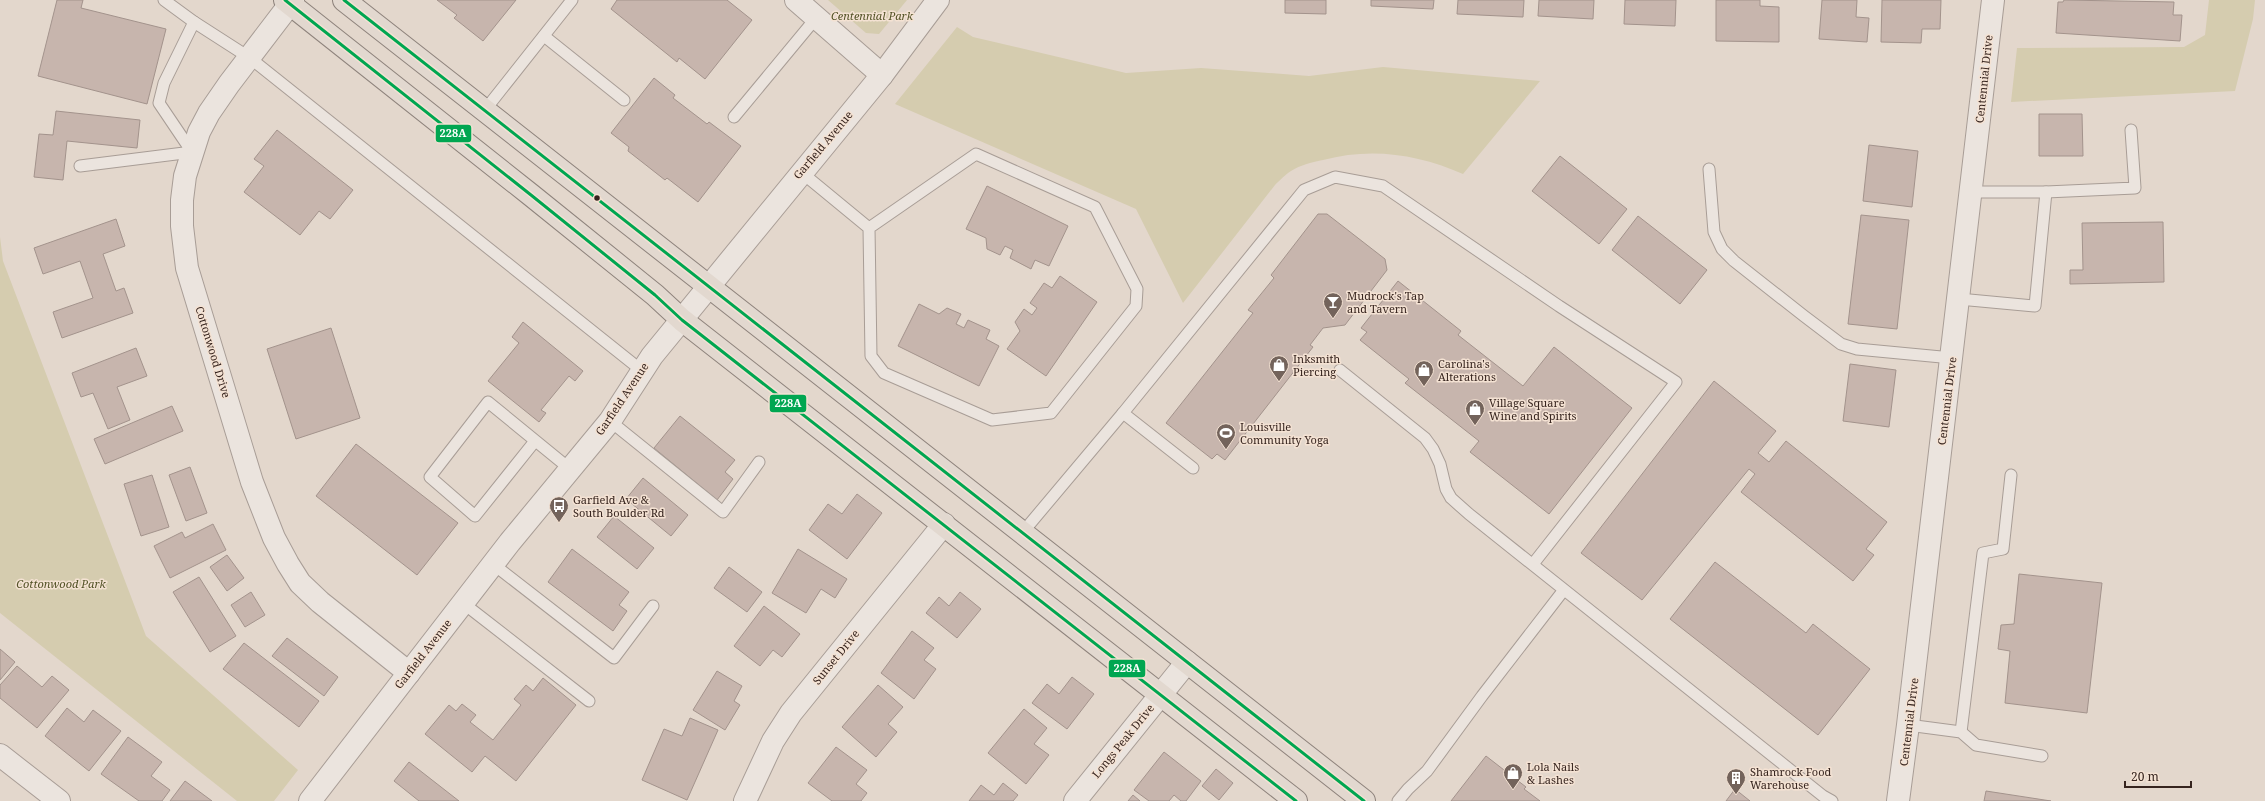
<svg xmlns="http://www.w3.org/2000/svg" width="2265" height="801" font-family="'Noto Serif',serif">
<style>
.green{fill:#d5ccaf}
.building{fill:#c7b5ad;stroke:#a3938c}
.lines{fill:none;stroke-linecap:round;stroke-linejoin:round}
.service-casing{stroke:#a89d96;stroke-width:13}
.minor-casing{stroke:#a89d96;stroke-width:24}
.primary-casing{stroke:#8e837c;stroke-width:24}
.service{stroke:#ebe4de;stroke-width:11}
.minor{stroke:#ebe4de;stroke-width:22}
.primary{stroke:#e2d8cf;stroke-width:22}
.bus-1-casing{stroke:#f4e2d3;stroke-width:6}
.bus-1{stroke:#00a651;stroke-width:3}
.bus-dot{fill:#36241e;stroke:#f4e2d3;stroke-width:1.5}
.labels{text-anchor:middle;stroke-width:3;stroke-linejoin:round;paint-order:stroke}
.park-label{font-size:11px;font-style:italic;fill:#525226;stroke:#f4e2d3}
.street-label{font-size:11px;fill:#36241e;stroke:#f4e2d3}
.poi-label{font-size:11px;fill:#36241e;stroke:#f4e2d3;text-anchor:start}
.line-badge{stroke:#f4e2d3;stroke-width:1.5}
.badge-label{font-size:11px;text-anchor:middle;font-weight:bold;fill:#fff}
</style>
<rect width="100%" height="100%" fill="#e3d7cc"/>
<g class="green">
<path d="M 828,0 L 907,0 L 879,34 L 866,33 Z"/>
<path d="M 2209,0 L 2255,0 L 2253,19 L 2235,91 L 2011,102 L 2017,48 L 2184,47 L 2205,35 Z"/>
<path d="M 957,27 L 973,37 L 1126,73 L 1201,68 L 1309,76 L 1383,67 L 1540,81 L 1463,174 C 1418,154 1371,147 1323,160 C 1313,162 1300,165 1291,171 C 1286,174 1280,180 1275,185 L 1183,303 L 1136,209 L 895,104 Z"/>
<path d="M 0,237 L 3,261 L 146,636 L 298,770 L 274,801 L 237,801 L 0,613 Z"/>
</g>
<g class="building">
<path d="M 57,0 L 83,0 L 81,8 L 166,29 L 147,104 L 38,76 Z"/>
<path d="M 437,0 L 516,0 L 483,41 L 454,18 L 457,15 Z"/>
<path d="M 617,0 L 727,0 L 752,20 L 705,79 L 679,58 L 677,62 L 611,9 Z"/>
<path d="M 1285,0 L 1326,0 L 1326,14 L 1285,13 Z"/>
<path d="M 1371,0 L 1434,0 L 1433,9 L 1371,6 Z"/>
<path d="M 1458,0 L 1524,0 L 1523,17 L 1457,14 Z"/>
<path d="M 1539,0 L 1594,0 L 1593,19 L 1538,16 Z"/>
<path d="M 1625,0 L 1676,0 L 1675,26 L 1624,24 Z"/>
<path d="M 1716,0 L 1760,0 L 1760,6 L 1779,7 L 1779,42 L 1716,41 Z"/>
<path d="M 1822,0 L 1857,0 L 1856,17 L 1869,18 L 1867,42 L 1819,39 Z"/>
<path d="M 1882,0 L 1941,0 L 1940,29 L 1922,29 L 1921,43 L 1881,42 Z"/>
<path d="M 2064,0 L 2174,2 L 2173,15 L 2182,15 L 2180,41 L 2056,33 L 2058,2 L 2063,2 Z"/>
<path d="M 654,78 L 675,95 L 673,98 L 707,124 L 709,122 L 741,146 L 698,202 L 667,178 L 665,180 L 628,151 L 629,147 L 611,133 Z"/>
<path d="M 56,111 L 140,120 L 137,148 L 67,141 L 63,180 L 34,177 L 39,134 L 53,135 Z"/>
<path d="M 2039,114 L 2082,114 L 2083,156 L 2039,156 Z"/>
<path d="M 277,130 L 353,190 L 330,219 L 319,211 L 300,235 L 244,192 L 264,166 L 254,159 Z"/>
<path d="M 1869,145 L 1918,151 L 1912,207 L 1863,201 Z"/>
<path d="M 1560,156 L 1627,209 L 1599,244 L 1532,191 Z"/>
<path d="M 987,186 L 1068,226 L 1049,266 L 1035,260 L 1031,269 L 1010,258 L 1013,250 L 1005,246 L 1000,255 L 987,249 L 986,238 L 966,229 Z"/>
<path d="M 1318,214 L 1327,214 L 1385,259 L 1387,270 L 1345,325 L 1323,328 L 1310,345 L 1313,347 L 1225,460 L 1217,454 L 1212,459 L 1166,423 L 1253,313 L 1248,310 L 1274,278 L 1271,275 Z"/>
<path d="M 1861,215 L 1909,220 L 1897,329 L 1848,324 Z"/>
<path d="M 1638,216 L 1707,270 L 1680,304 L 1612,250 Z"/>
<path d="M 116,219 L 125,246 L 103,254 L 116,291 L 124,288 L 133,313 L 62,338 L 53,312 L 93,298 L 80,261 L 43,274 L 34,248 Z"/>
<path d="M 2163,222 L 2164,282 L 2070,284 L 2070,270 L 2083,270 L 2082,223 Z"/>
<path d="M 1060,276 L 1097,302 L 1046,376 L 1007,349 L 1020,331 L 1015,322 L 1024,309 L 1032,315 L 1037,308 L 1030,303 L 1044,283 L 1052,288 Z"/>
<path d="M 1398,281 L 1461,331 L 1458,335 L 1523,386 L 1554,347 L 1632,408 L 1549,514 L 1470,452 L 1479,441 L 1405,383 L 1409,379 L 1360,340 L 1367,332 L 1361,328 Z"/>
<path d="M 919,304 L 939,314 L 947,308 L 961,314 L 956,324 L 964,328 L 968,320 L 990,330 L 986,339 L 999,346 L 979,386 L 898,346 Z"/>
<path d="M 523,322 L 583,371 L 575,381 L 569,376 L 541,410 L 546,413 L 539,422 L 488,381 L 519,343 L 512,337 Z"/>
<path d="M 331,328 L 360,418 L 296,439 L 267,349 Z"/>
<path d="M 136,348 L 147,376 L 117,387 L 130,420 L 108,429 L 93,393 L 81,397 L 72,373 Z"/>
<path d="M 1850,364 L 1896,370 L 1889,427 L 1843,421 Z"/>
<path d="M 1714,381 L 1776,431 L 1758,453 L 1769,462 L 1786,441 L 1887,522 L 1866,549 L 1874,555 L 1853,581 L 1741,492 L 1755,474 L 1749,469 L 1642,600 L 1581,553 Z"/>
<path d="M 172,406 L 183,431 L 105,464 L 94,439 Z"/>
<path d="M 680,416 L 735,460 L 725,472 L 733,479 L 717,500 L 654,448 Z"/>
<path d="M 356,444 L 458,523 L 417,575 L 316,496 Z"/>
<path d="M 190,467 L 207,513 L 186,521 L 169,475 Z"/>
<path d="M 152,475 L 169,527 L 141,536 L 124,484 Z"/>
<path d="M 643,478 L 688,515 L 671,536 L 626,499 Z"/>
<path d="M 857,494 L 882,513 L 847,559 L 809,530 L 828,504 L 842,514 Z"/>
<path d="M 614,516 L 654,548 L 637,569 L 597,537 Z"/>
<path d="M 213,524 L 226,550 L 170,578 L 154,546 L 182,532 L 185,538 Z"/>
<path d="M 572,549 L 629,592 L 619,605 L 627,611 L 613,631 L 548,582 Z"/>
<path d="M 798,549 L 847,579 L 835,598 L 821,589 L 806,613 L 772,593 Z"/>
<path d="M 227,555 L 244,578 L 227,591 L 210,567 Z"/>
<path d="M 1715,562 L 1806,633 L 1813,624 L 1870,669 L 1818,735 L 1670,619 Z"/>
<path d="M 729,567 L 762,592 L 747,612 L 714,588 Z"/>
<path d="M 2019,574 L 2102,583 L 2087,713 L 2005,703 L 2010,651 L 1998,649 L 2001,625 L 2014,624 Z"/>
<path d="M 199,577 L 236,636 L 210,652 L 173,592 Z"/>
<path d="M 251,592 L 265,615 L 245,627 L 231,605 Z"/>
<path d="M 960,592 L 981,609 L 957,638 L 926,613 L 939,597 L 949,606 Z"/>
<path d="M 764,606 L 800,634 L 782,657 L 773,650 L 760,666 L 734,646 Z"/>
<path d="M 912,631 L 934,648 L 924,660 L 936,669 L 914,699 L 881,673 Z"/>
<path d="M 287,638 L 338,677 L 324,696 L 272,656 Z"/>
<path d="M 244,643 L 319,701 L 299,727 L 223,669 Z"/>
<path d="M 0,649 L 15,662 L 0,680 Z"/>
<path d="M 17,666 L 42,687 L 52,676 L 69,690 L 37,728 L 0,698 L 0,685 Z"/>
<path d="M 717,671 L 742,686 L 734,701 L 740,705 L 725,730 L 693,710 Z"/>
<path d="M 1072,677 L 1094,694 L 1067,729 L 1032,703 L 1047,684 L 1059,694 Z"/>
<path d="M 543,678 L 576,705 L 516,781 L 485,756 L 472,772 L 425,734 L 449,705 L 456,711 L 462,704 L 476,715 L 470,722 L 493,740 L 521,705 L 514,699 L 526,685 L 533,691 Z"/>
<path d="M 878,685 L 903,707 L 888,724 L 897,732 L 876,757 L 842,727 Z"/>
<path d="M 67,708 L 84,722 L 93,710 L 121,731 L 89,771 L 45,736 Z"/>
<path d="M 1024,709 L 1047,728 L 1034,744 L 1049,755 L 1026,784 L 988,753 Z"/>
<path d="M 690,718 L 718,730 L 687,800 L 642,780 L 664,729 L 682,736 Z"/>
<path d="M 128,737 L 162,762 L 151,776 L 170,790 L 162,801 L 139,801 L 101,774 Z"/>
<path d="M 836,747 L 867,770 L 856,784 L 867,793 L 861,801 L 832,801 L 808,783 Z"/>
<path d="M 1164,752 L 1201,781 L 1186,801 L 1181,801 L 1174,795 L 1169,801 L 1149,801 L 1134,790 Z"/>
<path d="M 1486,756 L 1526,787 L 1524,789 L 1540,801 L 1451,801 Z"/>
<path d="M 409,762 L 459,801 L 419,801 L 394,781 Z"/>
<path d="M 1216,769 L 1233,783 L 1219,800 L 1202,786 Z"/>
<path d="M 185,781 L 212,801 L 170,801 Z"/>
<path d="M 1003,783 L 1018,795 L 1013,801 L 969,801 L 981,785 L 994,795 Z"/>
<path d="M 1735,789 L 1750,801 L 1726,801 Z"/>
<path d="M 1986,791 L 2051,801 L 1984,801 Z"/>
<path d="M 1133,795 L 1140,801 L 1128,801 Z"/>
</g>
<g class="lines">
<g class="service-casing">
<g id="service">
<path d="M 164,0 L 194,22"/>
<path d="M 544,36 L 624,100"/>
<path d="M 485,110 L 572,0"/>
<path d="M 734,117 L 816,18"/>
<path d="M 80,166 L 192,152 L 159,103 L 164,83 L 194,22 L 250,58 L 641,370"/>
<path d="M 1709,169 L 1714,232 L 1722,249 L 1734,261 L 1804,316 L 1841,344 L 1857,349 L 1952,358"/>
<path d="M 801,172 L 869,228 L 871,356 L 884,373 L 992,420 L 1051,413 L 1136,306 L 1137,289 L 1095,207 L 976,154 L 869,228"/>
<path d="M 1971,192 L 2046,192 L 2135,188 L 2131,130"/>
<path d="M 1959,299 L 2035,306 L 2046,192"/>
<path d="M 1340,370 L 1425,438 L 1433,449 L 1440,464 L 1446,489 L 1451,498 L 1469,514 L 1823,796 L 1832,801"/>
<path d="M 610,421 L 723,512 L 759,462"/>
<path d="M 535,441 L 475,516 L 430,477 L 488,402 L 570,469"/>
<path d="M 1193,468 L 1123,413 L 1304,190 L 1335,177 L 1383,186 L 1559,306 L 1676,382 L 1533,564"/>
<path d="M 1023,532 L 1123,413"/>
<path d="M 493,564 L 614,658 L 653,606"/>
<path d="M 463,603 L 589,701"/>
<path d="M 1908,725 L 1961,732 L 1976,745 L 2042,756"/>
<path d="M 1961,732 L 1983,553 L 2003,549 L 2011,475"/>
<path d="M 1398,801 L 1408,789 L 1427,771 L 1482,696 L 1563,591"/>
</g>
</g>
<g class="minor-casing">
<g id="minor">
<path d="M 293,0 L 229,84 L 209,113 L 199,132 L 185,176 L 182,200 L 182,226 L 187,268 L 252,482 L 274,538 L 288,564 L 300,583 L 320,602 L 409,673"/>
<path d="M 796,0 L 882,75"/>
<path d="M 0,755 L 59,801"/>
<path d="M 310,801 L 510,542 L 610,421 L 652,356 L 882,75 L 938,0"/>
<path d="M 745,801 L 773,741 L 791,713 L 944,524"/>
<path d="M 1075,801 L 1187,662"/>
<path d="M 1898,801 L 1908,725 L 1993,0"/>
</g>
</g>
<g class="primary-casing">
<g id="primary">
<path d="M 285,0 L 531,195 L 655,295 L 682,320 L 1296,801"/>
<path d="M 344,0 L 1364,801"/>
</g>
</g>
<use href="#service" class="service"/>
<use href="#minor" class="minor"/>
<use href="#primary" class="primary"/>
<g class="bus-1-casing">
<g id="bus-1">
<path d="M 285,0 L 531,195 L 655,295 L 682,320 L 1296,801"/>
<path d="M 344,0 L 1364,801"/>
</g>
</g>
<use href="#bus-1" class="bus-1"/>
</g>
<defs>
<g id="bar-pin" transform="scale(1)"><path d="M0 17L-7.5 6A9.5 9.5 0 1 1 7.5 6Z" fill="#73635b" stroke="#f4e2d3"/><path d="M-6-5H6L.8 .8V4.5H3.5V6h-7V4.5H-.8V.8Z" fill="#fff"/></g>
<g id="shop-pin" transform="scale(1)"><path d="M0 17L-7.5 6A9.5 9.5 0 1 1 7.5 6Z" fill="#73635b" stroke="#f4e2d3"/><path d="M-5-2.5h2.3a2.7 3.5 0 0 1 5.4 0H5L5.5 6h-11ZM-1.5-2.5h3a1.5 2.3 0 0 0-3 0Z" fill="#fff"/></g>
<g id="stadium-pin" transform="scale(1)"><path d="M0 17L-7.5 6A9.5 9.5 0 1 1 7.5 6Z" fill="#73635b" stroke="#f4e2d3"/><path d="M0-5a6.5 5 0 1 0 0 10a6.5 5 0 1 0 0-10ZM-3.5-1.8h7v3.6h-7Z" fill="#fff"/></g>
<g id="bus-pin" transform="scale(1)"><path d="M0 17L-7.5 6A9.5 9.5 0 1 1 7.5 6Z" fill="#73635b" stroke="#f4e2d3"/><path d="M-5-6H5V4H4V6H2V4H-2V6H-4V4H-5ZM-3.5-4V0h7V-4ZM-3.5 1.2v1.5H-2V1.2ZM2 1.2v1.5H3.5V1.2Z" fill="#fff"/></g>
<g id="building-pin" transform="scale(1)"><path d="M0 17L-7.5 6A9.5 9.5 0 1 1 7.5 6Z" fill="#73635b" stroke="#f4e2d3"/><path d="M-4-6H4V6H1V3H-1V6H-4ZM-2.5-4.3h1.7v1.8h-1.7ZM.8-4.3h1.7v1.8H.8ZM-2.5-1h1.7V.8h-1.7ZM.8-1h1.7V.8H.8Z" fill="#fff"/></g>
</defs>
<g fill-rule="evenodd">
<use href="#bar-pin" x="1333" y="302"/>
<use href="#shop-pin" x="1279" y="365"/>
<use href="#shop-pin" x="1424" y="370"/>
<use href="#shop-pin" x="1475" y="409"/>
<use href="#stadium-pin" x="1226" y="433"/>
<use href="#bus-pin" x="559" y="506"/>
<use href="#shop-pin" x="1513" y="773"/>
<use href="#building-pin" x="1736" y="778"/>
</g>
<circle class="bus-dot" cx="597" cy="198" r="3.5"/>
<g class="labels">
<g class="park-label">
<text x="872" y="20">Centennial Park</text>
<text x="61" y="588">Cottonwood Park</text>
</g>
<g class="street-label">
<text transform="translate(1984 79) rotate(-84)" y="4">Centennial Drive</text>
<text transform="translate(823 145) rotate(-50)" y="4">Garfield Avenue</text>
<text transform="translate(213 352) rotate(73)" y="4">Cottonwood Drive</text>
<text transform="translate(622 399) rotate(-56)" y="4">Garfield Avenue</text>
<text transform="translate(1947 401) rotate(-83)" y="4">Centennial Drive</text>
<text transform="translate(423 654) rotate(-52)" y="4">Garfield Avenue</text>
<text transform="translate(836 657) rotate(-51)" y="4">Sunset Drive</text>
<text transform="translate(1909 722) rotate(-83)" y="4">Centennial Drive</text>
<text transform="translate(1123 741) rotate(-51)" y="4">Longs Peak Drive</text>
</g>
<g class="poi-label">
<text x="1347" y="300">Mudrock's Tap<tspan x="1347" dy="13">and Tavern</tspan></text>
<text x="1293" y="363">Inksmith<tspan x="1293" dy="13">Piercing</tspan></text>
<text x="1438" y="368">Carolina's<tspan x="1438" dy="13">Alterations</tspan></text>
<text x="1489" y="407">Village Square<tspan x="1489" dy="13">Wine and Spirits</tspan></text>
<text x="1240" y="431">Louisville<tspan x="1240" dy="13">Community Yoga</tspan></text>
<text x="573" y="504">Garfield Ave &amp;<tspan x="573" dy="13">South Boulder Rd</tspan></text>
<text x="1527" y="771">Lola Nails<tspan x="1527" dy="13">&amp; Lashes</tspan></text>
<text x="1750" y="776">Shamrock Food<tspan x="1750" dy="13">Warehouse</tspan></text>
</g>
</g>
<g class="line-badge">
<rect x="435" y="124" width="37" height="19" rx="4" fill="#00a651"/>
<rect x="769" y="394" width="38" height="19" rx="4" fill="#00a651"/>
<rect x="1108" y="659" width="38" height="19" rx="4" fill="#00a651"/>
</g>
<g class="badge-label">
<text x="453" y="137">228A</text>
<text x="788" y="407">228A</text>
<text x="1127" y="672">228A</text>
</g>
<path d="M2125 781v6h66v-6" fill="none" stroke="#36241e" stroke-width="2"/>
<text x="2131" y="781" font-size="12" fill="#36241e" stroke="#f4e2d3" stroke-width="3" paint-order="stroke">20 m</text>
</svg>
